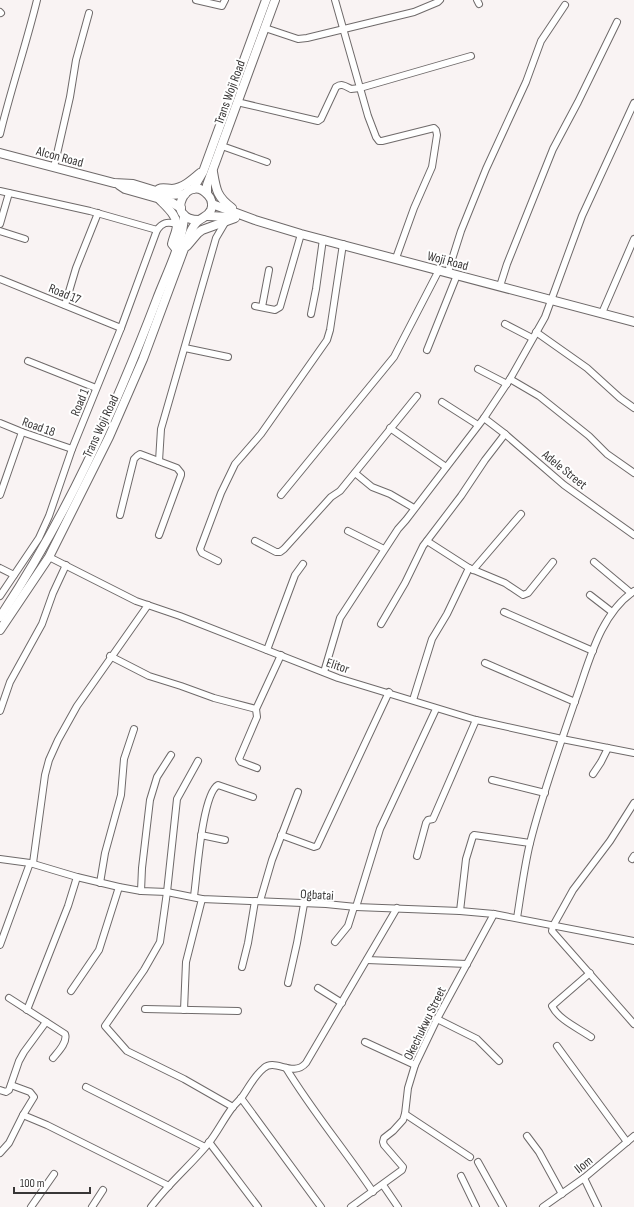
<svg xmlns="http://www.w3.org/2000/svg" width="634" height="1207" font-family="'Sofia Sans Condensed',sans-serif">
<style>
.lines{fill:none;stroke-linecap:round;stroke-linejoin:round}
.minor-casing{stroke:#6f6a6a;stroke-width:8}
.major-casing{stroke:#6f6a6a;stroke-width:10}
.minor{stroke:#fff;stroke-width:6}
.major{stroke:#fff;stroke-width:8}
.labels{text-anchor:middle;stroke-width:4;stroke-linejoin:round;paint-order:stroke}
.street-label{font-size:13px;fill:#383636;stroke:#fff}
</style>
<rect width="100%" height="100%" fill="#f9f3f3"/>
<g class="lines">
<g class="minor-casing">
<g id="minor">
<path d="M 196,0 L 222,6 L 225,0"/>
<path d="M 335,0 L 368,116 L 376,137 L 379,141 L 382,141 L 434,128 L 436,130 L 437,135 L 432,167 L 414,208 L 396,258"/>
<path d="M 477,0 L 479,4"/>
<path d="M 0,12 L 1,13"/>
<path d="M 265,28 L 298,39 L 307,38 L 414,12 L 438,2 L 440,0"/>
<path d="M 237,102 L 318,121 L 321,119 L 336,87 C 342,83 345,86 351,89 L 360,88 L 471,56"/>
<path d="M 0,134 C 11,89 26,45 37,0"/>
<path d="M 222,146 L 267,162"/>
<path d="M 54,167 L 70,97 L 76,60 L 89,13"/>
<path d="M 0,191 L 90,211 L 157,230"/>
<path d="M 0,224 L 9,193"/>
<path d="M 0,231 L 25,239"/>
<path d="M 448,272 L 461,231 L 486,169 L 526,82 L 541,41 L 565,5"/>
<path d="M 0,279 L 121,328"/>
<path d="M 500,286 L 507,264 L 553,149 L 578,102 L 617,22"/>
<path d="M 65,305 L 76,268 L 98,213"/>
<path d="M 255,306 L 275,310 L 280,307 L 301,234"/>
<path d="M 262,307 L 269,270"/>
<path d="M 602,313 L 634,239"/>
<path d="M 311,314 L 316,289 L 323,239"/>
<path d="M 505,324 L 532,338"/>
<path d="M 536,332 L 587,368 L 620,398 L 634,408"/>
<path d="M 185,348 L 228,357"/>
<path d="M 427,350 L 457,275"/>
<path d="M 28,361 L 96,388"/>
<path d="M 478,369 L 507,384"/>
<path d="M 510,379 L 539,396 L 589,436 L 607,454 L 634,473"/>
<path d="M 442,402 L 478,425"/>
<path d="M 484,418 L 505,434 L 564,485 L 634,535"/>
<path d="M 0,423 L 22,432 L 72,449"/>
<path d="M 390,428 L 446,467"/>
<path d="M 159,461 L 161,429 L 216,238 L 226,221"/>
<path d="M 355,473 L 372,487 L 390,494 L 414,508"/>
<path d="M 0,495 L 22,432"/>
<path d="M 281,495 L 394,357 L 439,270"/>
<path d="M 120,515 L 134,459 L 137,456 L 140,454 L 177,468 L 181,473 L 181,475 L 159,535"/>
<path d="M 348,531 L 384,549"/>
<path d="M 255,541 L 276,552 L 280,552 L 284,549 L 331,497 L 340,491 L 417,396"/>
<path d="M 427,541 L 469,568 L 505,583 L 523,595 L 528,593 L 553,562"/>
<path d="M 49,557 L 136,601 L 180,616 L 338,678 L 476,720 L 562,739 L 634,753"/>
<path d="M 218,561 L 202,553 L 200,549 L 221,493 L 235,464 L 261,434 L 327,340 L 330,330 L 343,244"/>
<path d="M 594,562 L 631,593"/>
<path d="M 0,568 L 14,575"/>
<path d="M 473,570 L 521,514"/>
<path d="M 590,595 L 612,612"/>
<path d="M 0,596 L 39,538 L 49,516 L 72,449 L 121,328 L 157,230 C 162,223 167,221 176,224"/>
<path d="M 504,612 L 593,651"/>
<path d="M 381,624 L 405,583 L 423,546 L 461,496 L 485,460 L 505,434"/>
<path d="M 267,650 L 295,575 L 303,564"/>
<path d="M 110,656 L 149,676 L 181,686 L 214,698 L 256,709"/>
<path d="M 485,663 L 575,702"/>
<path d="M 324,672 L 340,618 L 398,529 L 406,520 L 484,418 L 510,379 L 545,317 L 582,216 L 634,103"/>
<path d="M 413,700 L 432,639 L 447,614 L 469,568"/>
<path d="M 0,711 L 10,682 L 42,624 L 53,593 L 66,565"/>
<path d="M 198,761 L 177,799 L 167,892 L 160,942 L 144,970 L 105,1026 L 127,1051 L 184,1079 L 233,1107"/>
<path d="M 257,768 L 241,762 L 239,759 L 257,717 L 256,709 L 281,655"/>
<path d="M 593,774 L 601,762 L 608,748"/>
<path d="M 492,780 L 545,793"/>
<path d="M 634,803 L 610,841 L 573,890 L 553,926 L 552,931 L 634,1024"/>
<path d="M 201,835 L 225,840"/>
<path d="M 281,835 L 314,847 L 317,846 L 389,692"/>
<path d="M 417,856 L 426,823 L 428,820 L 433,819 L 476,720"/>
<path d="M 0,859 L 30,863 L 77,877 L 119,887 L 141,891 L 167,892 L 202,899 L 326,904 L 356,907 L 460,911 L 494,914 L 634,941"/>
<path d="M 632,859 L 634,856"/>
<path d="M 33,863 L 45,775 L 49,760 L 58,740 L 77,706 L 148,605"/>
<path d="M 100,883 L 105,853 L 121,795 L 124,759 L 134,729"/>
<path d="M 141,891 L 142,868 L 150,800 L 157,777 L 171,755"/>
<path d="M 194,896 C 197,876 202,794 218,785 L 253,797"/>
<path d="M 260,901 L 272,860 L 298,792"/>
<path d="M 356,907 L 380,829 L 436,709"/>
<path d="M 460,911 L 466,859 L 473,836 L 474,835 L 530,843"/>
<path d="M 517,918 C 521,893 524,868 530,843 C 542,795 559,748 575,701 C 589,663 599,615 634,591"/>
<path d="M 335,942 L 348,926 L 354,907"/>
<path d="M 0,945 L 30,863"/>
<path d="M 367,960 L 467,964"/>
<path d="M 242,967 L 248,943 L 255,901"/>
<path d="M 590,973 L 552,1006 C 559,1020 578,1028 591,1037"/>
<path d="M 288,983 L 297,943 L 304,904"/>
<path d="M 318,988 L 342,1003"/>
<path d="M 71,991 L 99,950 L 119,887"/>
<path d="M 9,998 L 65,1034 C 68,1042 58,1052 53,1058"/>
<path d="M 145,1009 L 238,1011"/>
<path d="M 27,1010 L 68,906 L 77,877"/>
<path d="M 184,1010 L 186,962 L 202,899"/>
<path d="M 437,1019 L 477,1039 L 499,1061"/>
<path d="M 365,1042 L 415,1065"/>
<path d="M 557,1046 L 627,1142"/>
<path d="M 286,1068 C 312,1111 345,1150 373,1192"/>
<path d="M 86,1087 L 205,1147"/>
<path d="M 0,1090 L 6,1092 L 9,1090 L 19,1061 L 24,1052 L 46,1022"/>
<path d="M 241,1098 L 321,1207"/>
<path d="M 405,1114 L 470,1157"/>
<path d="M 23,1115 L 47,1125 L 169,1186"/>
<path d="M 527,1136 L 539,1152 L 562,1194"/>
<path d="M 209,1142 L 258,1207"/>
<path d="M 0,1153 L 9,1143 L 23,1115 L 34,1097 L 30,1092 L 11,1085"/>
<path d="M 478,1162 L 503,1207"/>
<path d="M 461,1176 L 476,1207"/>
<path d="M 584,1178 L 598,1207"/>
<path d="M 383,1185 L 398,1207"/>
<path d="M 31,1207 L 54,1174"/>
<path d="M 92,1207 L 103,1190"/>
<path d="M 151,1207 C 168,1184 190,1166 208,1144 C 217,1133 223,1120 232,1108 C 235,1104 239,1101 242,1097 C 249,1087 254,1076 264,1068 C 275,1058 293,1078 306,1063 L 397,908"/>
<path d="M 351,1207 L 402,1170 L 403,1167 L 384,1145 L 383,1142 L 384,1138 L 393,1131 L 403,1120 L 405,1114 L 408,1088 L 415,1065 L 437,1019 L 494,914"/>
<path d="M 543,1207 L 584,1178 L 634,1136"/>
</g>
</g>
<g class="major-casing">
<g id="major">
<path d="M 0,153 L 114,183 L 133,184 L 169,195 L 185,194"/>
<path d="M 213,172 C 216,190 217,197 232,208"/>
<path d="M 119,185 L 125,189 L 171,202 L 181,208"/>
<path d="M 159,189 C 163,187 167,189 172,189 C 183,188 192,180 200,173"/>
<path d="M 193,189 L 203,172 L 266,0"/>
<path d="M 207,193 L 207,185 L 275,0"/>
<path d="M 160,200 C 168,208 180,218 176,231 C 175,235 173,239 172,244 L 176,249"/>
<path d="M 212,204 L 255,220 L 301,234 L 634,322"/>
<path d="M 207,216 L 233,217"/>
<path d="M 187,246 L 198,233 L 202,230 L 235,218"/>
<path d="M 0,617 C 66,518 115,409 157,299 C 166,275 184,240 184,215"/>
<path d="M 0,630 L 49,557 L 109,437 L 143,359 L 188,238 C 190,232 193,226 197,222 C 202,217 208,217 211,210 C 213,205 212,199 208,195 C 188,171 162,220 199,220"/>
</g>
</g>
<use href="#minor" class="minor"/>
<use href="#major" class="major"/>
</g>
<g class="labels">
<g class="street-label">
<text transform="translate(229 92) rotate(-70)" y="5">Trans Woji Road</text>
<text transform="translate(60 156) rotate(15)" y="5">Alcon Road</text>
<text transform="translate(448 260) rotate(15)" y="5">Woji Road</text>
<text transform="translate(65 293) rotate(22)" y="5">Road 17</text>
<text transform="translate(79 402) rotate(-68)" y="5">Road 1</text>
<text transform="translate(39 426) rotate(20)" y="5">Road 18</text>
<text transform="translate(100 426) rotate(-65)" y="5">Trans Woji Road</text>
<text transform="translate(565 469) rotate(39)" y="5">Adele Street</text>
<text transform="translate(338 665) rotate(19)" y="5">Elitor</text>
<text transform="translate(317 894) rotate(3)" y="5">Ogbatai</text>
<text transform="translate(424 1023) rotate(-64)" y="5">Okechukwu Street</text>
<text transform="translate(583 1164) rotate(-39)" y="5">Ilom</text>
</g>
</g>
<path d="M14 1187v6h76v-6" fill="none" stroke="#383636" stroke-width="2"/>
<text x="20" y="1187" font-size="12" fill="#383636" stroke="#ffffff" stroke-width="3" paint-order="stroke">100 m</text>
</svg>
